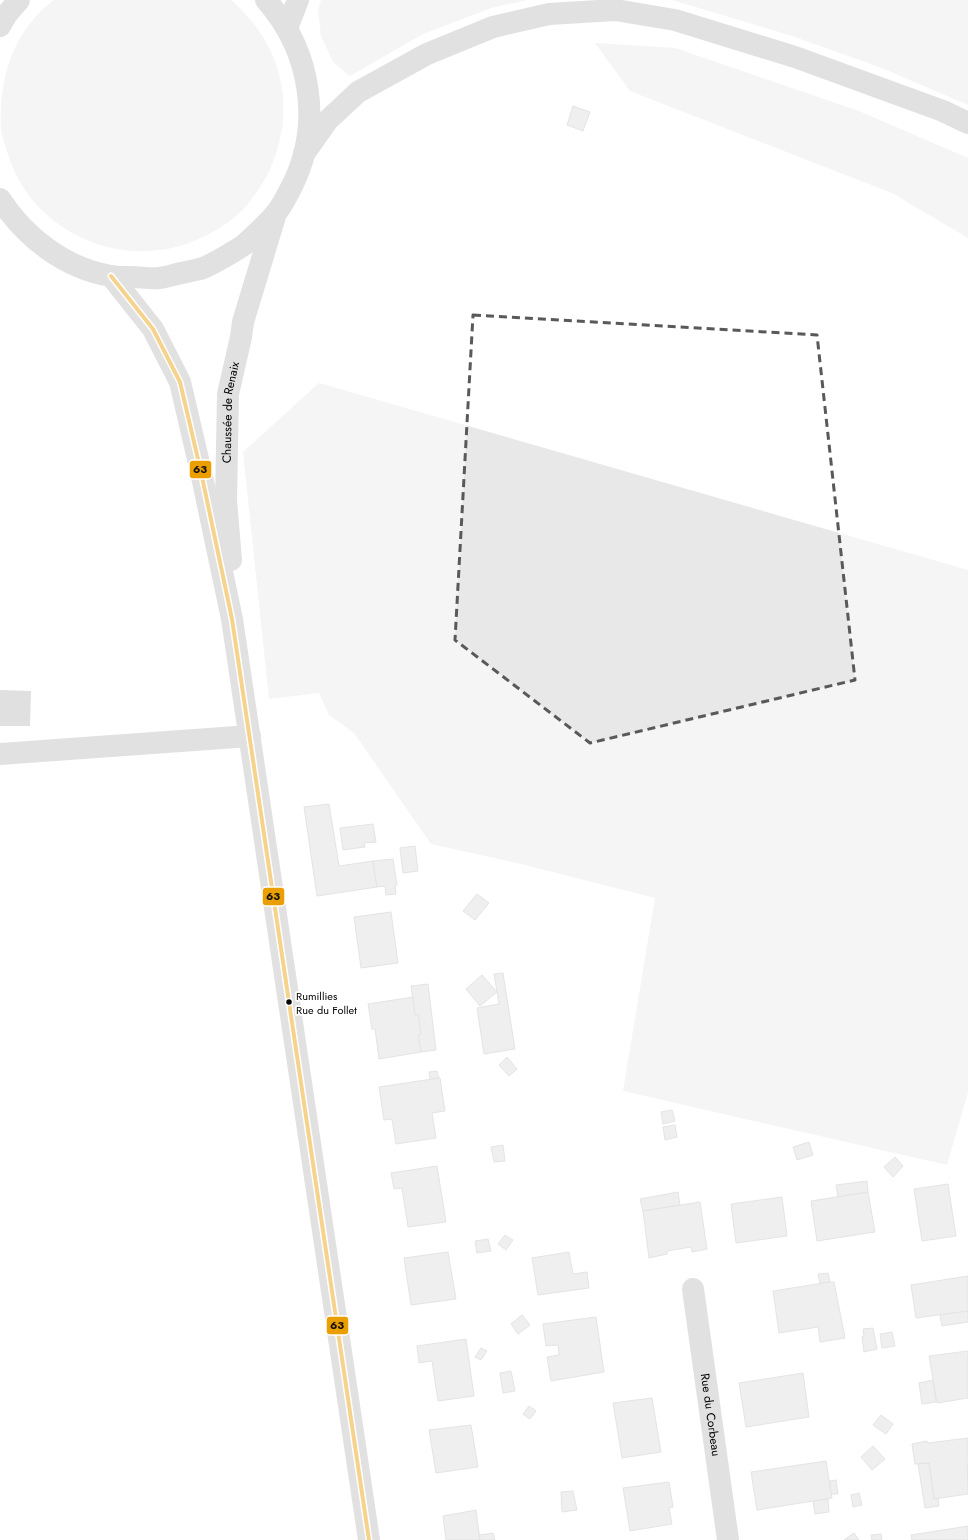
<svg xmlns="http://www.w3.org/2000/svg" width="968" height="1540" font-family="Jost,sans-serif">
<style>
.green{fill:#e8e8e8}
.water{fill:#bababa}
.building{fill:#dbdbdb;stroke:#c3c3c3}
.lines{fill:none;stroke-linecap:round;stroke-linejoin:round}
.minor{stroke:#bdbdbd;stroke-width:22}
.major{stroke:#bdbdbd;stroke-width:22}
.highway{stroke:#bdbdbd;stroke-width:22}
.bus-1-casing{stroke:#fff;stroke-width:7}
.bus-1{stroke:#eb9e00;stroke-width:4}
.marked{fill:none;stroke:#595959;stroke-width:3;stroke-dasharray:8 5;stroke-linejoin:round}
.bus-dot{fill:#000;stroke:#fff;stroke-width:1.5}
.labels{text-anchor:middle;stroke-width:3.5;stroke-linejoin:round;paint-order:stroke}
.bus-label{font-size:11px;fill:#000;stroke:#fff;text-anchor:start}
.street-label{font-size:12px;fill:#000;stroke:#fff}
.line-badge{stroke:#fff;stroke-width:1.5}
.pale-badge-label{font-size:11px;text-anchor:middle;font-weight:bold;fill:#111}
</style>
<rect width="100%" height="100%" fill="#fff"/>
<g class="green">
<path d="M 54,0 L 231,0 C 237,4 241,10 246,15 C 265,35 278,61 282,89 C 284,99 283,111 283,121 C 283,127 281,132 280,138 C 274,166 264,184 246,206 C 232,222 213,233 194,241 C 119,272 29,230 7,151 C 5,144 2,137 1,130 C 0,113 1,95 5,78 C 11,48 29,18 54,0 Z"/>
<path d="M 321,0 L 527,0 L 491,8 L 423,34 L 350,76 L 333,62 L 321,36 L 318,10 Z"/>
<path d="M 672,0 L 968,0 L 968,105 L 882,68 L 789,35 Z"/>
<path d="M 595,43 L 675,48 L 859,111 L 968,158 L 968,238 L 892,193 L 630,91 Z"/>
<path d="M 319,383 L 968,570 L 968,1092 L 947,1165 L 623,1091 L 655,898 L 521,864 L 431,844 L 354,733 L 329,715 L 319,693 L 269,699 L 243,452 Z"/>
</g>
<path class="water" d="M 0,690 L 31,691 L 30,726 L 0,726 Z"/>
<g class="building">
<path d="M 573,106 L 590,112 L 583,131 L 567,125 Z"/>
<path d="M 329,804 L 339,866 L 373,861 L 377,887 L 317,896 L 304,807 Z"/>
<path d="M 373,824 L 376,842 L 364,843 L 365,847 L 343,850 L 340,828 Z"/>
<path d="M 415,846 L 418,871 L 403,873 L 400,848 Z"/>
<path d="M 393,859 L 397,885 L 395,885 L 396,894 L 386,895 L 385,886 L 377,887 L 373,861 Z"/>
<path d="M 477,894 L 489,903 L 475,920 L 463,911 Z"/>
<path d="M 391,912 L 398,963 L 361,968 L 354,917 Z"/>
<path d="M 503,973 L 515,1049 L 484,1054 L 477,1008 L 499,1004 L 494,974 Z"/>
<path d="M 482,975 L 497,992 L 480,1006 L 466,989 Z"/>
<path d="M 428,984 L 436,1050 L 421,1052 L 418,1035 L 421,1034 L 418,1014 L 415,1015 L 411,986 Z"/>
<path d="M 413,997 L 415,1015 L 418,1014 L 421,1034 L 418,1035 L 421,1052 L 379,1059 L 375,1029 L 372,1029 L 368,1004 Z"/>
<path d="M 507,1057 L 517,1069 L 509,1076 L 499,1065 Z"/>
<path d="M 437,1071 L 439,1078 L 430,1079 L 429,1072 Z"/>
<path d="M 439,1078 L 440,1078 L 445,1111 L 432,1113 L 436,1138 L 396,1144 L 392,1119 L 384,1120 L 379,1087 Z"/>
<path d="M 672,1110 L 675,1121 L 663,1124 L 661,1112 Z"/>
<path d="M 675,1125 L 677,1137 L 665,1140 L 663,1127 Z"/>
<path d="M 809,1142 L 813,1155 L 797,1160 L 793,1147 Z"/>
<path d="M 503,1145 L 505,1161 L 494,1162 L 491,1147 Z"/>
<path d="M 895,1157 L 903,1166 L 893,1177 L 884,1167 Z"/>
<path d="M 437,1166 L 446,1222 L 408,1227 L 402,1188 L 394,1189 L 391,1173 Z"/>
<path d="M 867,1181 L 868,1192 L 838,1197 L 836,1185 Z"/>
<path d="M 948,1184 L 956,1236 L 922,1241 L 914,1189 Z"/>
<path d="M 678,1192 L 680,1205 L 643,1211 L 640,1199 Z"/>
<path d="M 868,1192 L 875,1232 L 817,1241 L 811,1201 Z"/>
<path d="M 782,1197 L 787,1236 L 736,1243 L 731,1204 Z"/>
<path d="M 700,1202 L 707,1249 L 692,1252 L 691,1247 L 667,1251 L 667,1254 L 649,1258 L 643,1211 Z"/>
<path d="M 505,1235 L 513,1240 L 506,1250 L 498,1244 Z"/>
<path d="M 488,1239 L 491,1251 L 477,1253 L 475,1241 Z"/>
<path d="M 448,1252 L 456,1299 L 411,1305 L 404,1258 Z"/>
<path d="M 569,1252 L 573,1274 L 587,1272 L 589,1288 L 538,1295 L 532,1258 Z"/>
<path d="M 828,1273 L 830,1282 L 820,1284 L 818,1274 Z"/>
<path d="M 968,1276 L 968,1311 L 916,1318 L 911,1285 Z"/>
<path d="M 830,1282 L 834,1282 L 845,1338 L 820,1342 L 818,1327 L 779,1333 L 773,1291 Z"/>
<path d="M 968,1311 L 968,1322 L 942,1326 L 940,1315 Z"/>
<path d="M 522,1315 L 530,1325 L 518,1334 L 511,1324 Z"/>
<path d="M 596,1317 L 604,1372 L 551,1381 L 547,1357 L 559,1355 L 558,1345 L 546,1346 L 543,1324 Z"/>
<path d="M 873,1328 L 877,1349 L 864,1352 L 862,1337 L 864,1336 L 863,1329 Z"/>
<path d="M 892,1332 L 895,1346 L 882,1348 L 880,1334 Z"/>
<path d="M 466,1339 L 474,1396 L 438,1401 L 432,1361 L 419,1363 L 417,1346 Z"/>
<path d="M 481,1348 L 487,1351 L 481,1360 L 475,1357 Z"/>
<path d="M 968,1351 L 968,1398 L 937,1403 L 929,1356 Z"/>
<path d="M 511,1371 L 515,1391 L 503,1393 L 500,1373 Z"/>
<path d="M 803,1373 L 809,1417 L 746,1427 L 739,1383 Z"/>
<path d="M 933,1380 L 936,1402 L 922,1404 L 919,1383 Z"/>
<path d="M 652,1398 L 661,1452 L 622,1458 L 613,1403 Z"/>
<path d="M 529,1406 L 536,1411 L 530,1419 L 523,1414 Z"/>
<path d="M 881,1415 L 893,1424 L 886,1434 L 873,1425 Z"/>
<path d="M 471,1425 L 478,1467 L 436,1473 L 429,1430 Z"/>
<path d="M 968,1438 L 968,1453 L 967,1454 L 968,1494 L 934,1499 L 929,1463 L 915,1464 L 912,1444 L 927,1441 L 928,1443 Z"/>
<path d="M 873,1446 L 885,1459 L 872,1470 L 861,1457 Z"/>
<path d="M 826,1461 L 832,1498 L 757,1510 L 751,1472 Z"/>
<path d="M 929,1463 L 934,1499 L 938,1498 L 939,1506 L 925,1508 L 918,1464 Z"/>
<path d="M 836,1480 L 838,1494 L 831,1494 L 830,1481 Z"/>
<path d="M 669,1482 L 673,1507 L 669,1508 L 672,1524 L 630,1531 L 623,1488 Z"/>
<path d="M 573,1491 L 577,1510 L 562,1512 L 561,1492 Z"/>
<path d="M 859,1493 L 862,1505 L 853,1507 L 851,1495 Z"/>
<path d="M 828,1499 L 829,1512 L 815,1514 L 813,1501 Z"/>
<path d="M 476,1510 L 480,1540 L 446,1540 L 443,1516 Z"/>
<path d="M 968,1526 L 968,1540 L 912,1540 L 911,1535 Z"/>
<path d="M 493,1533 L 495,1540 L 480,1540 L 479,1535 Z"/>
<path d="M 854,1533 L 859,1540 L 844,1540 Z"/>
<path d="M 881,1534 L 882,1540 L 872,1540 L 871,1535 Z"/>
</g>
<g class="lines">
<g class="minor">
<path d="M 287,28 L 298,0"/>
<path d="M 0,754 L 250,736"/>
<path id="s1" d="M 693,1289 L 728,1540"/>
</g>
<g class="major">
<path d="M 0,26 L 7,14 L 19,0"/>
<path d="M 0,199 C 25,237 64,268 111,276 C 117,277 125,277 132,277 C 140,277 150,279 159,278 C 167,277 175,274 182,273 C 189,271 197,270 203,268 C 211,265 239,249 245,244 C 256,234 268,223 277,212 C 283,204 288,194 292,186 C 323,124 311,51 266,0"/>
<path d="M 111,276 L 153,329 L 180,382 L 201,472 L 232,619 L 369,1540"/>
<path id="s2" d="M 231,560 L 226,500 L 228,394 L 241,337 L 243,322 L 276,213"/>
</g>
<path class="highway" d="M 304,154 L 328,120 L 358,92 L 427,54 L 493,27 L 549,14 L 615,10 L 675,20 L 795,57 L 943,111 L 968,123"/>
<g class="bus-1-casing">
<path id="bus-1" d="M 111,276 L 153,329 L 180,382 L 201,472 L 232,619 L 369,1540"/>
</g>
<use href="#bus-1" class="bus-1"/>
</g>
<path d="M0 0H968V1540H0ZM 473,315 L 817,335 L 855,680 L 590,743 L 455,640 Z" fill="#fff" fill-opacity=".55" fill-rule="evenodd"/>
<path class="marked" d="M 473,315 L 817,335 L 855,680 L 590,743 L 455,640 Z"/>
<circle class="bus-dot" cx="289" cy="1002" r="3.5"/>
<g class="labels">
<g class="bus-label">
<text x="296" y="1000">Rumillies<tspan x="296" dy="14">Rue du Follet</tspan></text>
</g>
<g class="street-label">
<text dy="4" stroke="none"><textPath href="#s2" startOffset="148">Chaussée de Renaix</textPath></text>
<text dy="4" stroke="none"><textPath href="#s1" startOffset="127">Rue du Corbeau</textPath></text>
</g>
</g>
<g class="line-badge">
<rect x="189" y="460" width="23" height="19" rx="4" fill="#eb9e00"/>
<rect x="262" y="887" width="23" height="19" rx="4" fill="#eb9e00"/>
<rect x="326" y="1316" width="23" height="19" rx="4" fill="#eb9e00"/>
</g>
<g class="pale-badge-label">
<text x="200" y="473">63</text>
<text x="273" y="900">63</text>
<text x="337" y="1329">63</text>
</g>
</svg>
